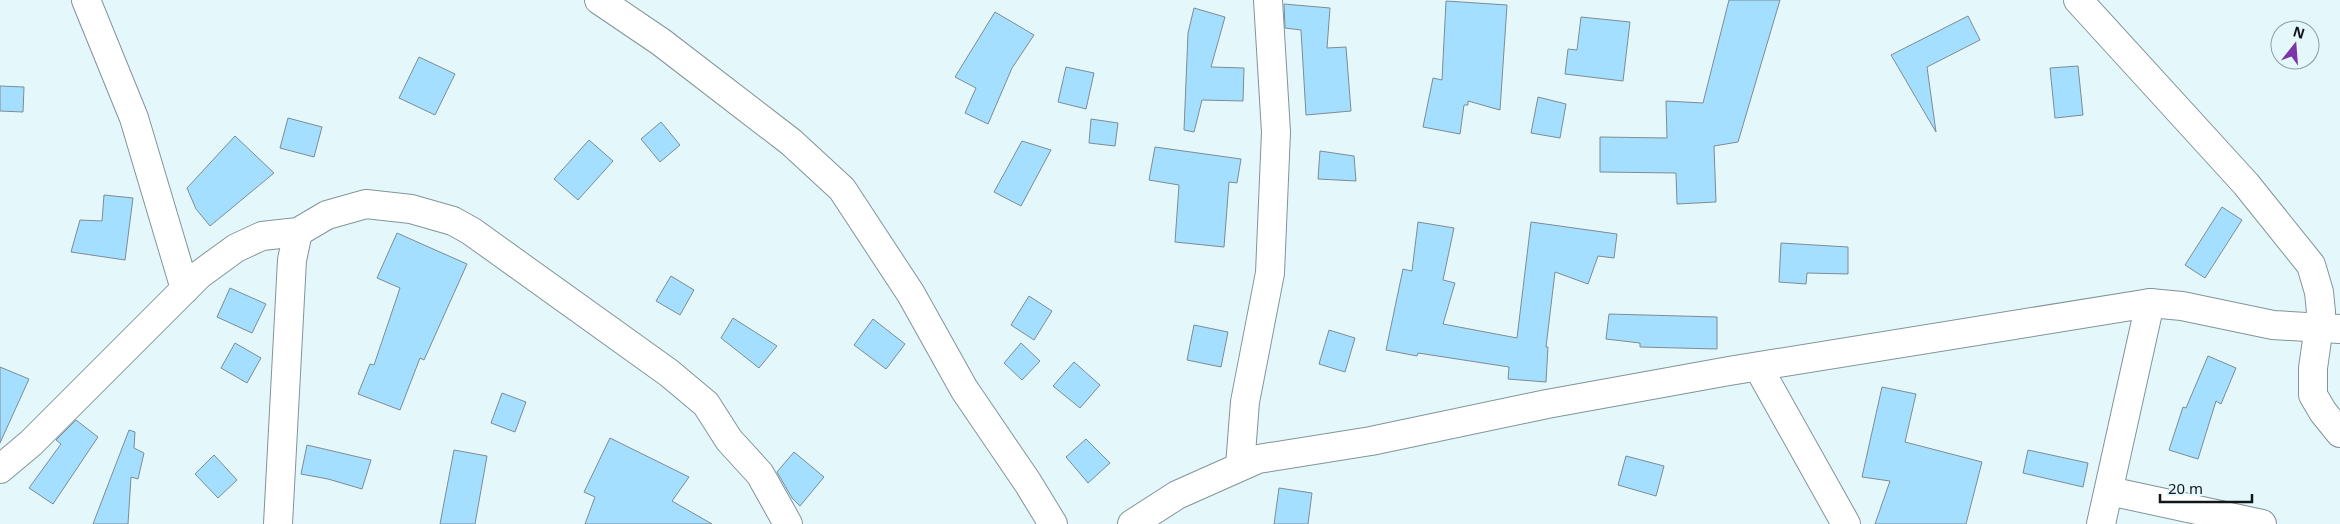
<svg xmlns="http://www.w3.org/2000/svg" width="2340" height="524" font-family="'Noto Sans',sans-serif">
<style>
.building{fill:#a5dfff;stroke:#7d8c94}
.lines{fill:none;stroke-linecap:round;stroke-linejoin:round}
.minor-casing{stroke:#829498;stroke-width:30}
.minor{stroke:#fff;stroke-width:28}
</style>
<rect width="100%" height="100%" fill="#e4f8fc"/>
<g class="building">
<path d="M 1729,0 L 1780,0 L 1738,142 L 1714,146 L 1716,202 L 1677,204 L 1676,173 L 1600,172 L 1600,137 L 1667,138 L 1666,101 L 1703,103 Z"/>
<path d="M 1446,1 L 1507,5 L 1500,110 L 1468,101 L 1468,105 L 1464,105 L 1460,134 L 1423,127 L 1433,78 L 1442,80 Z"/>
<path d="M 1284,4 L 1330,8 L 1327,48 L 1346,47 L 1351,111 L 1306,115 L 1301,30 L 1285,28 Z"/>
<path d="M 1194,8 L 1225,17 L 1211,67 L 1244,68 L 1243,101 L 1202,100 L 1194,132 L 1184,130 L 1188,33 Z"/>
<path d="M 995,12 L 1034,35 L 1012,68 L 988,124 L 965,113 L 976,88 L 955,77 Z"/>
<path d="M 1968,16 L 1980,40 L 1927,67 L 1936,132 L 1891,55 Z"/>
<path d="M 1581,17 L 1630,22 L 1623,81 L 1565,74 L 1568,49 L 1577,50 Z"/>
<path d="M 419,57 L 455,74 L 435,115 L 399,98 Z"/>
<path d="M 2078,66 L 2083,115 L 2055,118 L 2050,68 Z"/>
<path d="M 1066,67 L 1094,73 L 1086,109 L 1058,102 Z"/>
<path d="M 0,86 L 24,87 L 23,112 L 0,111 Z"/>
<path d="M 1538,97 L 1566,104 L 1560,138 L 1531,133 Z"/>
<path d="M 288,118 L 322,127 L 314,157 L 280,148 Z"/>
<path d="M 1091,119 L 1118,123 L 1115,146 L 1089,143 Z"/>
<path d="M 661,122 L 680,145 L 660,162 L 641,139 Z"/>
<path d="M 235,136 L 274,173 L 210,226 L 196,209 L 187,188 Z"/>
<path d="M 589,140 L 613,161 L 578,200 L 554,179 Z"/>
<path d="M 1022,141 L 1051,150 L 1021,206 L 994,192 Z"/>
<path d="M 1155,147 L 1241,159 L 1237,183 L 1229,182 L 1224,247 L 1175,242 L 1179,185 L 1149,180 Z"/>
<path d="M 1320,151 L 1354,156 L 1356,181 L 1318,179 Z"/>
<path d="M 104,195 L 133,198 L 125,260 L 71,252 L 80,220 L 102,221 Z"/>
<path d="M 2222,207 L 2242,220 L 2205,278 L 2185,265 Z"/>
<path d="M 1418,222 L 1454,228 L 1443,280 L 1455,283 L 1443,324 L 1517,338 L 1531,222 L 1617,234 L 1614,258 L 1598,256 L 1588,284 L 1555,272 L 1546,347 L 1548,347 L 1546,382 L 1508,379 L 1509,367 L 1418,353 L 1417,356 L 1386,350 L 1403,269 L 1412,271 Z"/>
<path d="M 397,233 L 467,264 L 424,360 L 420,358 L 400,410 L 358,394 L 370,364 L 374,365 L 400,288 L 377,278 Z"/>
<path d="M 1781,243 L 1848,247 L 1848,274 L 1807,273 L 1806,284 L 1779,282 Z"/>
<path d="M 671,276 L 694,290 L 680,315 L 656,301 Z"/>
<path d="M 230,288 L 266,304 L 252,333 L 217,317 Z"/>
<path d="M 1029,296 L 1052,311 L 1034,340 L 1011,325 Z"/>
<path d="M 1609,314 L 1717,317 L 1717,349 L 1640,347 L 1640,343 L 1606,339 Z"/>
<path d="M 733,318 L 777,346 L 759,368 L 721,338 Z"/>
<path d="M 873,319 L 905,344 L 886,369 L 854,345 Z"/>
<path d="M 1194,325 L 1228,332 L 1221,367 L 1187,360 Z"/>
<path d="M 1329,330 L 1355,338 L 1345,372 L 1319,364 Z"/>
<path d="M 235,343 L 261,358 L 247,383 L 221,368 Z"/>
<path d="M 1021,343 L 1040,361 L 1022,380 L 1004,363 Z"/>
<path d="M 2208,356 L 2236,368 L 2221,404 L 2216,401 L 2198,459 L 2169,450 L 2183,407 L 2186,408 Z"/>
<path d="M 1074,362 L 1100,385 L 1080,408 L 1053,386 Z"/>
<path d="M 0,367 L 29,379 L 0,443 Z"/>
<path d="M 1882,387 L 1916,394 L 1905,442 L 1982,462 L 1966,524 L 1875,524 L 1890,481 L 1862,477 Z"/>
<path d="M 502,393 L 526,402 L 515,432 L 491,423 Z"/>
<path d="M 76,420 L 98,437 L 53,504 L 29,488 L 61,444 L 56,440 Z"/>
<path d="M 129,430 L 135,432 L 134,448 L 144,453 L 138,479 L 131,477 L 128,524 L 93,524 Z"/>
<path d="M 610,438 L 689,477 L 672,501 L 712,524 L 585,524 L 595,497 L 584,492 Z"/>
<path d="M 1086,439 L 1110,463 L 1088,483 L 1066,457 Z"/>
<path d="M 307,445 L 371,460 L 362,489 L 328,479 L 301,474 Z"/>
<path d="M 454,450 L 487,456 L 475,524 L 440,524 Z"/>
<path d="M 2028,450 L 2088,463 L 2083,487 L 2023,473 Z"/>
<path d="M 794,452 L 824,477 L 800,506 L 792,498 L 777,472 Z"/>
<path d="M 214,455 L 237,480 L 218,498 L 195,474 Z"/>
<path d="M 1626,456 L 1664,466 L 1656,496 L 1618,485 Z"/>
<path d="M 1279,488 L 1312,493 L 1308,524 L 1274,524 Z"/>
</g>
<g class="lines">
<g class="minor-casing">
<g id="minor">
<path d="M 86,0 L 134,118 L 185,289"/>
<path d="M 599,0 L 661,42 L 791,142 L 842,189 L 911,294 L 964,389 L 1028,483 L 1053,524"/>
<path d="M 2078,0 L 2246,184 L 2311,265 L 2319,292 L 2321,312 L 2313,368 L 2313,395 L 2323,412 L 2340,433"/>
<path d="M 1758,367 L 1846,524"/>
<path d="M 1240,466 L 1245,402 L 1270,273 L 1276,132 L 1268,0"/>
<path d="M 0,469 L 31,443 L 199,275 L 236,248 L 262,236 L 298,232 L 327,215 L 366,204 L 411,209 L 453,221 L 471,231 L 669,373 L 706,404 L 729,440 L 760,474 L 788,524"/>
<path d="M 2109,491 L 2262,524"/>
<path d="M 278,524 L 292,260 L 298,232"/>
<path d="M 1132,524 L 1177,495 L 1258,459 L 1371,441 L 1547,404 L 1729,371 L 2150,303 L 2182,306 L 2273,325 L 2340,329"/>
<path d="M 2101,524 L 2150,303"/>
</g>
</g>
<use href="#minor" class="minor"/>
</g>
<g transform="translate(2295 45) rotate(17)"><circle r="24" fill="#e4f8fc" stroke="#909ea1"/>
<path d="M0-4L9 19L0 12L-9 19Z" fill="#7b35a8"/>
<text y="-8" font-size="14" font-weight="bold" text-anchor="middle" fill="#111719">N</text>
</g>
<path d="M2160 494v8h92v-8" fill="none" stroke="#111719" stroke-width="2.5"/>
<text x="2168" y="494" font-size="15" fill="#111719" stroke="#e4f8fc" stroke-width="4" paint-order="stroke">20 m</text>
</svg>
